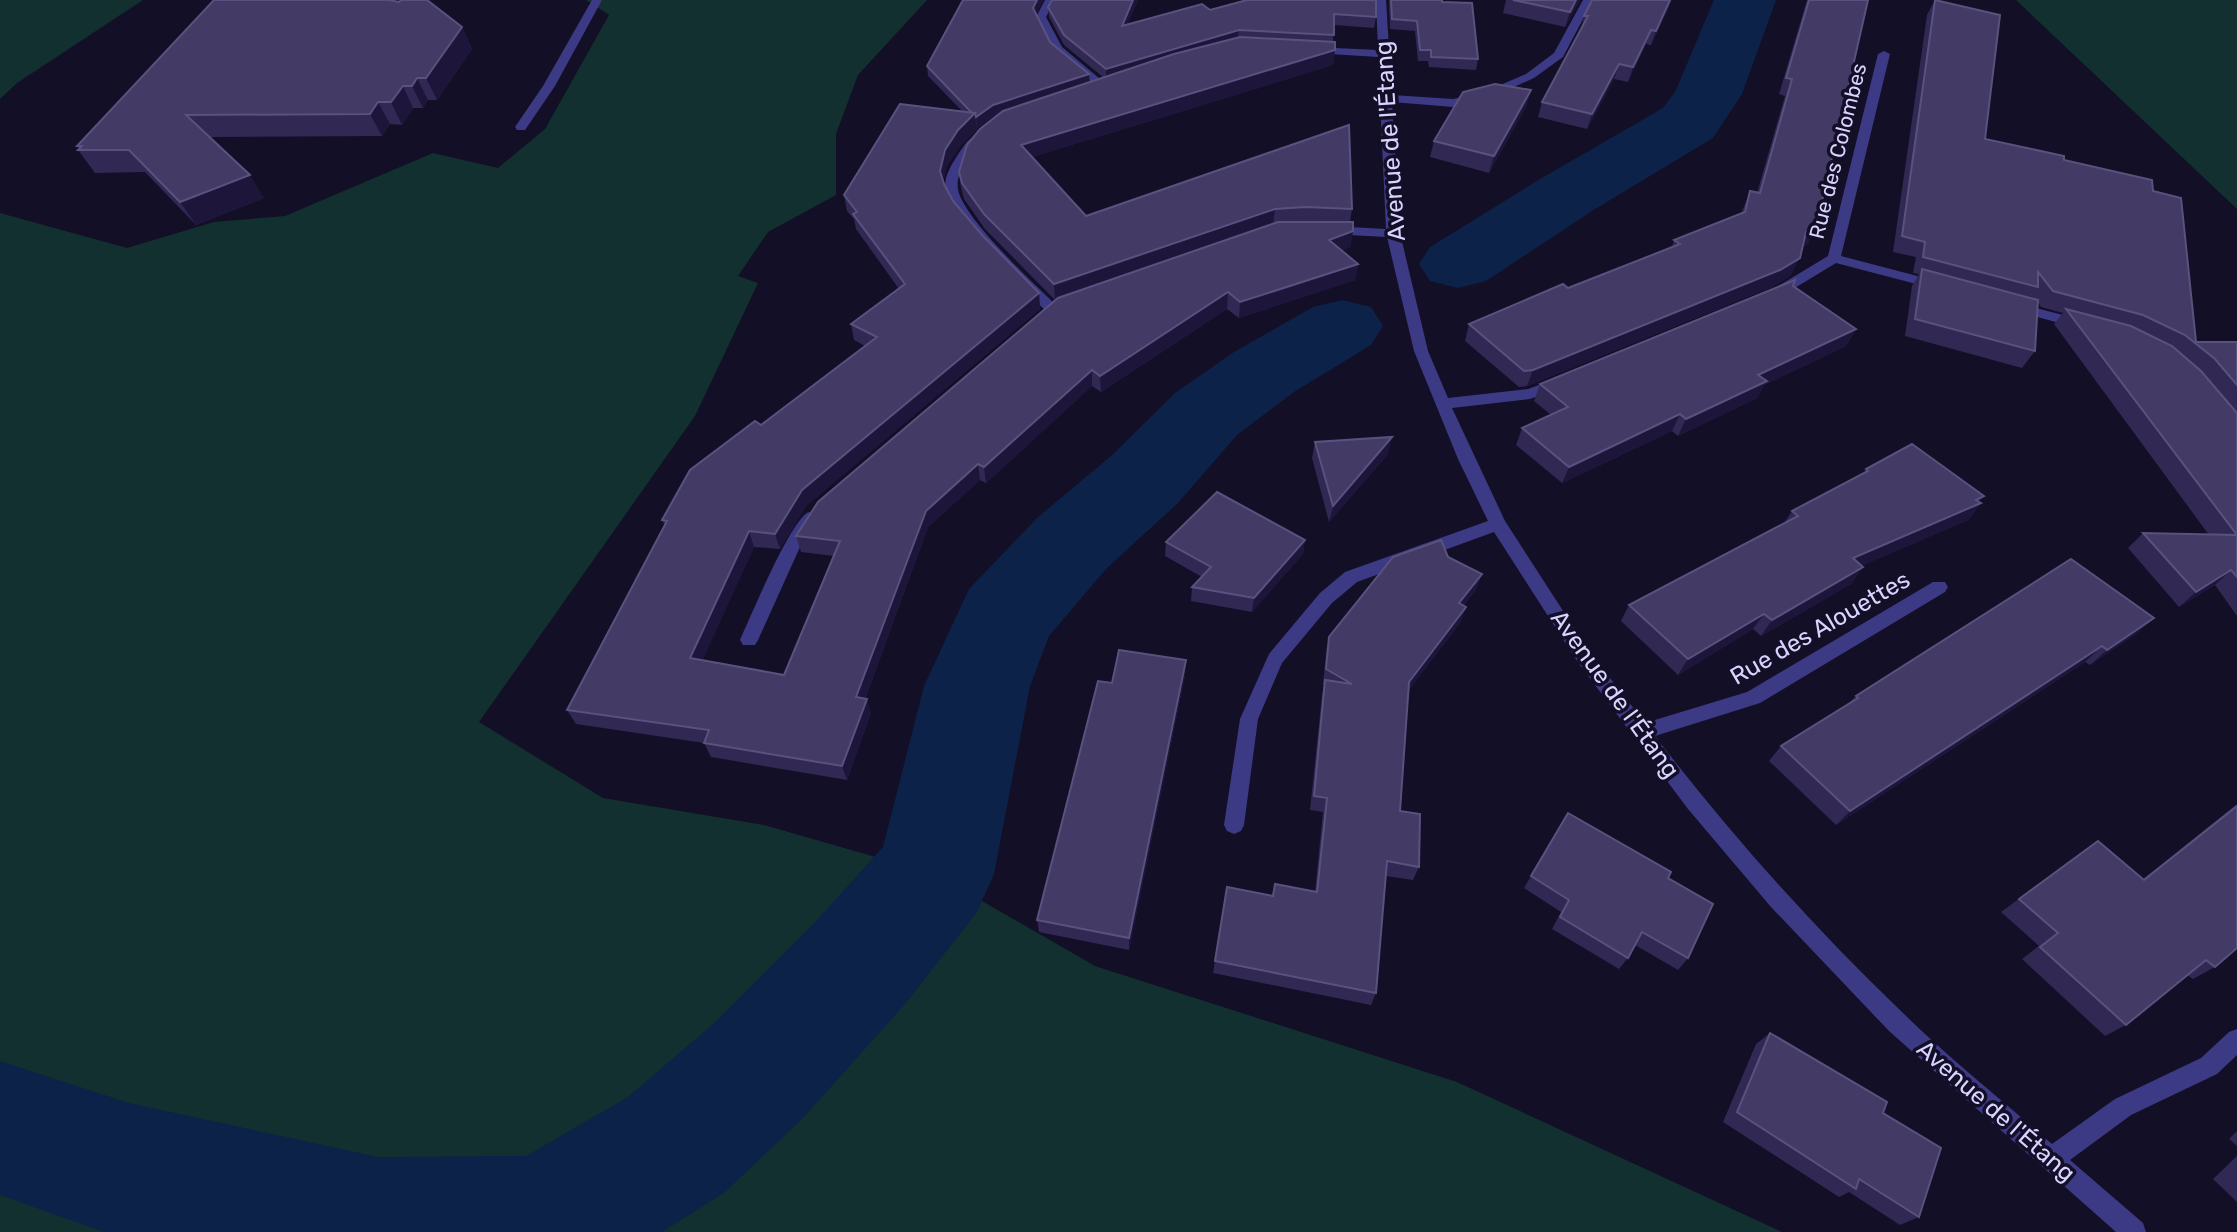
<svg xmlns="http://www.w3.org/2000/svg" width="2237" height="1232" font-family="Rubik,sans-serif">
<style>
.green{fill:#12302f}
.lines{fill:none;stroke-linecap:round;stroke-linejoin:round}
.river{fill:#0c2248;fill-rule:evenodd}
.minor{fill:#3d3a85;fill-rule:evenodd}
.wall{fill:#312854;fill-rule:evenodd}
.shaded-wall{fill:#1d163a}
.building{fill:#433a66;stroke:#5a527e;stroke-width:2}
.labels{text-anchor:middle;stroke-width:7;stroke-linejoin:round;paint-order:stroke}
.far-street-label{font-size:21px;fill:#d9d4ff;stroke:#130f26}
.street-label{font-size:24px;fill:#d9d4ff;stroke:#130f26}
</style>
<rect width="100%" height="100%" fill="#130f26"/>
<g class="green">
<path d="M 0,0 L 143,0 L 17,83 L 0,99 Z"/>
<path d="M 586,0 L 927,0 L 858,75 L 836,134 L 836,195 L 768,232 L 738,276 L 758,283 L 695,416 L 479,722 L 603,798 L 764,825 L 935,874 L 1095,966 L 1457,1082 L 1782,1232 L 0,1232 L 0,213 L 127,248 L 214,222 L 285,216 L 433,153 L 498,168 L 545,129 L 609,15 Z"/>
<path d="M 2016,0 L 2237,0 L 2237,209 Z"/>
</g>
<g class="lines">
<g class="river">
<path d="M 1714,0 L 1776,0 L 1742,94 L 1713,138 L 1592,211 L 1486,281 L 1458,288 L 1430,281 L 1419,264 L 1430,247 L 1540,179 L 1663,108 L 1675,92 Z"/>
<path d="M 1342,300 L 1371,307 L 1383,326 L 1371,345 L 1294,392 L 1237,435 L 1177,504 L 1106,569 L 1049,636 L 1030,686 L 994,874 L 977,912 L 906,1003 L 804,1117 L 724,1193 L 662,1232 L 104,1232 L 0,1195 L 0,1061 L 129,1103 L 378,1157 L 526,1156 L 628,1097 L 712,1025 L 818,919 L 883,847 L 924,686 L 969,589 L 1038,517 L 1111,456 L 1175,393 L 1234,352 L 1313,307 Z"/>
</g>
<g class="minor">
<path d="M 592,0 L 602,0 L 555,86 L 525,130 L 517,130 L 515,127 L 543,86 Z"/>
<path d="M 1045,0 L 1055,0 L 1046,17 L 1062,47 L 1106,84 L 1106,88 L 1098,88 L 1053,51 L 1036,17 Z"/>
<path d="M 1376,0 L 1386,0 L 1392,95 L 1453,99 L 1484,92 L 1526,74 L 1554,53 L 1583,0 L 1593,0 L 1563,57 L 1534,78 L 1492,97 L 1453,107 L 1392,102 L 1400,233 L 1428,351 L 1448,398 L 1528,389 L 1558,378 L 1565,383 L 1563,387 L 1530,399 L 1452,408 L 1505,521 L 1589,651 L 1645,723 L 1747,692 L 1933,582 L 1945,582 L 1948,587 L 1945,592 L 1760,703 L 1655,736 C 1731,835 1814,928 1904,1014 C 1951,1060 2003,1101 2052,1144 L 2115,1099 L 2201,1058 L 2229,1032 L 2237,1029 L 2237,1055 L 2217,1074 L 2131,1115 L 2070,1160 L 2143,1223 L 2146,1232 L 2116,1232 L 1889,1031 L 1771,907 L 1688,809 L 1577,661 L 1494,532 L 1357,582 L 1332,603 L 1282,663 L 1258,719 L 1244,825 L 1241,831 L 1234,834 L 1227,831 L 1224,825 L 1240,719 L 1269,654 L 1320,593 L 1345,572 L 1488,521 L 1458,459 L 1414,351 L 1387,237 L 1330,234 L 1323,230 L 1330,226 L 1386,229 L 1378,57 L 1314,53 L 1308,50 L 1314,47 L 1378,50 Z"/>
<path d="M 1884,51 L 1890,54 L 1841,256 L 1944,283 L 1946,286 L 1939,290 L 1836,263 L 1780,297 L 1770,297 L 1770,291 L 1828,256 L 1878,54 Z"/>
<path d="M 975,136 L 981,140 C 972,153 955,172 958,189 C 962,217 1034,284 1057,306 L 1057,312 L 1047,312 C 1025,291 945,214 945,186 C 945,175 952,164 957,156 C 962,149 967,139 975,136 Z"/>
<path d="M 2017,303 L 2086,321 L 2088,324 L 2081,329 L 2012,310 L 2012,304 Z"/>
<path d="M 809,512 L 817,518 L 805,536 L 758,640 L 755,645 L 743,645 L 740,640 C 750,618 792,517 809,512 Z"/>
</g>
</g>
<g class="wall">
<path d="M 1052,0 L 1138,0 L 1127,25 L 1210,10 L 1247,0 L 1376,17 L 1374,28 L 1334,25 L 1333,42 L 1335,50 L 1333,65 L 1032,157 L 1086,216 L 1349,125 L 1352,209 L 1350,222 L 1353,231 L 1350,247 L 1342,250 L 1358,264 L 1355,280 L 1239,318 L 1227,309 L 1101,392 L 1092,386 L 986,483 L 980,480 L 928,527 L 865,699 L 871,713 L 847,780 L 711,757 L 704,743 L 576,724 L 567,710 L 665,526 L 662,520 L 761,425 L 865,346 L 854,340 L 851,324 L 899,289 L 856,229 L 854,219 L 847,211 L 844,195 L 962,111 L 928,76 L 927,66 L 1036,14 L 1050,42 L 1090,82 L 1104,78 L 1064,45 L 1049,17 L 1048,7 ZM 1000,114 L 959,172 L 961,188 L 964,199 L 985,229 L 1055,300 L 1056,299 L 796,536 L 801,552 L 834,556 L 784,675 L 702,660 L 754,547 L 780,549 L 806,506 L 1040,309 L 1039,293 L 983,236 L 953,201 L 943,182 L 947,166 L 960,146 L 977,129 L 976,127 L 977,128 L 994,116 Z"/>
<path d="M 1389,0 L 1442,0 L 1478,59 L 1476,70 L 1429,67 L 1428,61 L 1418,61 L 1415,31 L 1390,29 Z"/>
<path d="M 1506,0 L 1580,0 L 1565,27 L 1503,13 Z"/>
<path d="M 1592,0 L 1672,0 L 1651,45 L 1646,44 L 1628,82 L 1614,79 L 1587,129 L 1538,117 L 1542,102 L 1581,30 L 1584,16 Z"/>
<path d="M 1807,0 L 1868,0 L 1808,244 L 1802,247 L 1791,275 L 1772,287 L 1527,386 L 1519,387 L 1465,341 L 1469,324 L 1568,288 L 1672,247 L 1674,240 L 1741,214 L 1750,191 L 1757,193 L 1785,96 L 1779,94 Z"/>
<path d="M 1935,0 L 1985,139 L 2064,160 L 2153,191 L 2196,342 L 2237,342 L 2237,616 L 2215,585 L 2179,607 L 2128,548 L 2143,533 L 2209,535 L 2054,324 L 2063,313 L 2041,307 L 2038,302 L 2035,351 L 2022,368 L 1905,336 L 1912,286 L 1919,274 L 1913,273 L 1916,257 L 1893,252 L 1927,15 Z"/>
<path d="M 462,27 L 472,49 L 437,100 L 428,100 L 423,108 L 413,108 L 402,125 L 390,124 L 382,136 L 209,137 L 264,198 L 196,225 L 145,172 L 95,173 L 78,150 L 79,149 L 77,146 Z"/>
<path d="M 1531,90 L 1526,107 L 1489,173 L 1430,157 L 1434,141 Z"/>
<path d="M 1793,286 L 1856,329 L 1846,346 L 1764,385 L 1757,398 L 1678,436 L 1672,431 L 1562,483 L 1516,445 L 1522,428 L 1551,415 L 1534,401 L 1540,384 Z"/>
<path d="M 1315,442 L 1388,454 L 1329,522 L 1312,458 Z"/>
<path d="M 1866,469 L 1984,496 L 1979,501 L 1981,503 L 1968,520 L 1861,566 L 1863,567 L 1851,584 L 1761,636 L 1753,629 L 1678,675 L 1621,621 L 1629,605 L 1784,523 L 1792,511 L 1863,474 Z"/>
<path d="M 1305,540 L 1303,554 L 1252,612 L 1191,601 L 1192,587 L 1202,577 L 1165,556 L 1166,542 Z"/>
<path d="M 1448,557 L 1476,590 L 1463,606 L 1466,607 L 1460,623 L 1408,691 L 1400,811 L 1419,867 L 1413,880 L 1386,876 L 1376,993 L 1371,1005 L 1213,973 L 1227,887 L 1272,896 L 1275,884 L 1315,892 L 1323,812 L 1310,810 L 1322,696 L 1324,685 L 1323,684 L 1326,653 L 1329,637 Z"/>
<path d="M 2136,634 L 2090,665 L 2085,662 L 1836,825 L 1769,761 L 1781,746 L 1849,703 L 1856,696 Z"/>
<path d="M 1185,675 L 1129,950 L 1039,932 L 1037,920 L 1112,683 Z"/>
<path d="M 2237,804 L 2237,948 L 2215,967 L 2193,979 L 2187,975 L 2126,1025 L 2105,1036 L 2022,959 L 2039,946 L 2001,912 L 2098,841 L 2143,879 Z"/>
<path d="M 1568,813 L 1668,878 L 1688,958 L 1678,970 L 1635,945 L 1628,958 L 1619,969 L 1552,929 L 1561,912 L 1524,888 Z"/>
<path d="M 1770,1033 L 1883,1113 L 1919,1217 L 1900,1225 L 1849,1192 L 1839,1197 L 1723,1122 L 1756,1044 Z"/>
<path d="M 2237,1131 L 2237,1146 L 2229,1139 Z"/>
<path d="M 2237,1156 L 2237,1202 L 2213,1179 Z"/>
</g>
<g class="shaded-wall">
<path d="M 1037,0 L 1044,0 L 1034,18 L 1033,8 Z"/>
<path d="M 1133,0 L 1138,0 L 1122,37 L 1122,26 Z"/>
<path d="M 1576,0 L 1580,0 L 1565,27 L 1570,12 Z"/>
<path d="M 1670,0 L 1672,0 L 1651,45 L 1656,31 Z"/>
<path d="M 462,27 L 472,49 L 437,100 L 426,78 Z"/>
<path d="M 1239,30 L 1238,40 L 1106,79 L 1106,69 Z"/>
<path d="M 1651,30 L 1646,44 L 1628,82 L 1633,67 Z"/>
<path d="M 1335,50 L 1333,65 L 1022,160 L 1021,145 Z"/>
<path d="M 1619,64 L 1614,79 L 1587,129 L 1592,114 Z"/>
<path d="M 1089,74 L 1090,85 L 994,116 L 977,128 L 976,117 L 993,105 Z"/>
<path d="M 417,78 L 428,100 L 423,108 L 412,86 Z"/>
<path d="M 403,86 L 413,108 L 402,125 L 391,102 Z"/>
<path d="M 1531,90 L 1526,107 L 1489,173 L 1494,156 Z"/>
<path d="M 378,102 L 390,124 L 382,136 L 370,114 Z"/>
<path d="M 975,113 L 977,129 L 960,146 L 947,166 L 942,187 L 940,171 L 945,150 L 958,130 Z"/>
<path d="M 250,175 L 264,198 L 196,225 L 180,202 Z"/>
<path d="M 1275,209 L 1273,225 L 1055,300 L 1054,284 Z"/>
<path d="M 1816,228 L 1808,244 L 1797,249 L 1806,232 Z"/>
<path d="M 1353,231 L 1350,247 L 1327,256 L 1329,240 Z"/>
<path d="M 1800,258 L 1791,275 L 1772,287 L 1527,386 L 1533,370 Z"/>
<path d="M 1358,264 L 1355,280 L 1239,318 L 1240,302 Z"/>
<path d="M 1228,292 L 1227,309 L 1101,392 L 1100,376 Z"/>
<path d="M 1039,293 L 1040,309 L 806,506 L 780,549 L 775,534 L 802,490 Z"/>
<path d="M 1856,329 L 1846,346 L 1764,385 L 1757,398 L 1678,436 L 1686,419 L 1758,375 Z"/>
<path d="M 1092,370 L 1092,386 L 986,483 L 984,467 Z"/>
<path d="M 1680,414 L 1672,431 L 1562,483 L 1569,467 Z"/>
<path d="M 1392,437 L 1388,454 L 1329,522 L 1333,506 Z"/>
<path d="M 978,464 L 980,480 L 928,527 L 860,712 L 856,697 L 926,511 Z"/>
<path d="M 1984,496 L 1976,505 L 1981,503 L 1968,520 L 1841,575 L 1853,558 Z"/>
<path d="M 749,531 L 754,547 L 697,673 L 690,658 Z"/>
<path d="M 1305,540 L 1303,554 L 1252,612 L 1254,598 Z"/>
<path d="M 1863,567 L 1851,584 L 1761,636 L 1772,620 Z"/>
<path d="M 2231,570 L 2215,585 L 2179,607 L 2196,592 Z"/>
<path d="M 1482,574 L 1476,590 L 1453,619 L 1459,603 Z"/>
<path d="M 1466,607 L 1460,623 L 1404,697 L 1409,682 Z"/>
<path d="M 1764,614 L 1753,629 L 1678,675 L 1688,659 Z"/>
<path d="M 2154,618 L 2136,634 L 2090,665 L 2107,650 Z"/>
<path d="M 2102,646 L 2085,662 L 1836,825 L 1850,811 Z"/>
<path d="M 1186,660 L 1185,675 L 1129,950 L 1129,938 Z"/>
<path d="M 867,699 L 871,713 L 847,780 L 842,766 Z"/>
</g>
<g class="building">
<path d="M 214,0 L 389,0 L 399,2 L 401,0 L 427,0 L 462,27 L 426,78 L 417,78 L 412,86 L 403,86 L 391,102 L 378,102 L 370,114 L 186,115 L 250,175 L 180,202 L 129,150 L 78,150 L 82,146 L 77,146 Z"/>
<path d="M 963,0 L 1037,0 L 1033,8 L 1050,42 L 1089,74 L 993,105 L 976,117 L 975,113 L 972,113 L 927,66 Z"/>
<path d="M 1052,0 L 1133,0 L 1122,26 L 1202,4 L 1210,10 L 1247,0 L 1376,0 L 1376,17 L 1334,14 L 1334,35 L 1239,30 L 1106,69 L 1064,35 L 1048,7 Z"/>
<path d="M 1391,0 L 1442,0 L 1442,2 L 1472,3 L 1478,59 L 1431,57 L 1431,50 L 1420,50 L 1417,21 L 1392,19 Z"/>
<path d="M 1513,0 L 1576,0 L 1570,12 Z"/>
<path d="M 1592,0 L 1670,0 L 1656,31 L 1651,30 L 1633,67 L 1619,64 L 1592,114 L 1542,102 L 1588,16 L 1584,16 Z"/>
<path d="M 1809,0 L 1868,0 L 1816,228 L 1806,232 L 1800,258 L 1780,270 L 1533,370 L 1524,371 L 1469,324 L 1563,284 L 1568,288 L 1680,244 L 1674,240 L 1745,212 L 1750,191 L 1760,193 L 1792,79 L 1786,78 Z"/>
<path d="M 1935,0 L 2000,15 L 1985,139 L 2064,156 L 2064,160 L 2152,180 L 2153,191 L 2181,198 L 2196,342 L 2237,342 L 2237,385 L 2215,359 L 2185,335 L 2143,315 L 2053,291 L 2038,272 L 2038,287 L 1923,257 L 1925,242 L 1902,236 Z"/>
<path d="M 1240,37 L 1335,42 L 1335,50 L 1021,145 L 1086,216 L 1349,125 L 1352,209 L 1305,207 L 1275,209 L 1054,284 L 984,214 L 962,183 L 959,172 L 967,145 L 980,129 L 1003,111 L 1174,54 Z"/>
<path d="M 1495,84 L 1531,90 L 1494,156 L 1434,141 L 1463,92 Z"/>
<path d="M 900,104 L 975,113 L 958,130 L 945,150 L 940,171 L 944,184 L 953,201 L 983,236 L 1039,293 L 802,490 L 775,534 L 749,531 L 690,658 L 784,675 L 840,541 L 796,536 L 818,502 L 1058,298 L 1278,222 L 1353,222 L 1353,231 L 1329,240 L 1358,264 L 1240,302 L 1228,292 L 1100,376 L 1092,370 L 984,467 L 978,464 L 926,511 L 856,697 L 867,699 L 842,766 L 704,743 L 709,730 L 567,710 L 667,521 L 662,520 L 690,470 L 755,421 L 761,425 L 877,337 L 851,324 L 905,284 L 853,214 L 857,212 L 844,195 Z"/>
<path d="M 1922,269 L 2038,300 L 2035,351 L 1915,319 Z"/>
<path d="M 1795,280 L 1793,286 L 1856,329 L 1758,375 L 1767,381 L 1686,419 L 1680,414 L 1569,467 L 1522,428 L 1568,407 L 1540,384 Z"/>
<path d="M 2066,309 L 2131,326 L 2172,346 L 2201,371 L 2237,413 L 2237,577 L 2231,570 L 2196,592 L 2143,533 L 2237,535 Z"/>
<path d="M 1392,437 L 1333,506 L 1315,442 Z"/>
<path d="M 1912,444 L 1984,496 L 1976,500 L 1981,503 L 1853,558 L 1863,567 L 1772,620 L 1764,614 L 1688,659 L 1629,605 L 1798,516 L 1792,511 L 1868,471 L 1866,469 Z"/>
<path d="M 1217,492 L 1305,540 L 1254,598 L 1192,587 L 1211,567 L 1166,542 Z"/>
<path d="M 1441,540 L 1448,557 L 1482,574 L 1459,603 L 1466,607 L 1409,682 L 1400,811 L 1420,814 L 1419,867 L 1387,861 L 1376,993 L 1215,961 L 1227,887 L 1273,896 L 1275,884 L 1317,892 L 1327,798 L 1314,796 L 1325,680 L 1352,684 L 1326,669 L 1329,637 L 1393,557 Z"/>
<path d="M 2071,559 L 2154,618 L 2107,650 L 2102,646 L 1850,811 L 1781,746 L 1858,698 L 1856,696 Z"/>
<path d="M 1119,650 L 1186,660 L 1129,938 L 1037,920 L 1098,681 L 1112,683 Z"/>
<path d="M 2237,806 L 2237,948 L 2215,967 L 2206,960 L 2126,1025 L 2040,947 L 2058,933 L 2019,899 L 2098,841 L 2144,880 Z"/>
<path d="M 1568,813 L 1671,872 L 1668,878 L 1713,904 L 1688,958 L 1642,932 L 1628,958 L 1560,917 L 1569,900 L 1531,876 Z"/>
<path d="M 1770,1033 L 1887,1102 L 1883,1113 L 1941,1148 L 1919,1217 L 1859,1179 L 1856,1189 L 1737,1112 Z"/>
</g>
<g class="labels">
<g class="far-street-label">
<text transform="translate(1838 151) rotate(-76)" y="7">Rue des Colombes</text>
</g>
<g class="street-label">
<text transform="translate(1390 141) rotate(-94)" y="8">Avenue de l'Étang</text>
<text transform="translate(1820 628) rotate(-30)" y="8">Rue des Alouettes</text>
<text transform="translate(1615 694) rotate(54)" y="8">Avenue de l'Étang</text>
<text transform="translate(1996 1111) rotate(41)" y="8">Avenue de l'Étang</text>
</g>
</g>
</svg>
